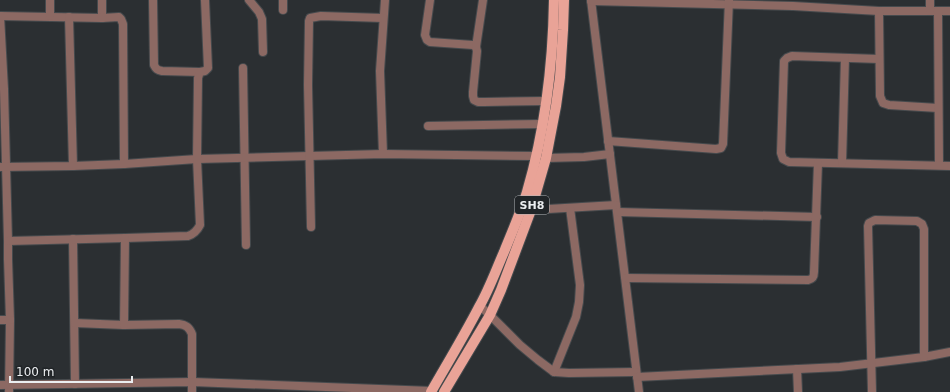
<svg xmlns="http://www.w3.org/2000/svg" width="950" height="392" font-family="'DejaVu Sans',sans-serif">
<style>
.lines{fill:none;stroke-linecap:round;stroke-linejoin:round}
.minor-casing{stroke:#464a4d;stroke-width:10}
.major-casing{stroke:#464a4d;stroke-width:12}
.minor{stroke:#8c6963;stroke-width:8}
.major{stroke:#e9a397;stroke-width:10}
.labels{text-anchor:middle;stroke-width:3.5;stroke-linejoin:round;paint-order:stroke}
.shield{fill:#212528;stroke:#aeb2b4;stroke-width:1}
.shield-label{font-size:11px;font-weight:bold;fill:#ebeef0}
</style>
<rect width="100%" height="100%" fill="#2b2f32"/>
<g class="lines">
<g class="minor-casing">
<g id="minor">
<path d="M 102,0 L 102,18"/>
<path d="M 153,0 L 154,65 C 156,69 157,70 162,71 L 200,72"/>
<path d="M 249,0 L 259,12 L 262,19 L 263,52"/>
<path d="M 283,0 L 283,10"/>
<path d="M 430,0 L 425,35 L 427,40 L 430,42 L 473,45 L 476,47"/>
<path d="M 483,0 L 476,47 L 477,51 L 473,92 L 473,96 L 474,100 L 478,102 L 484,102 L 546,101"/>
<path d="M 591,0 L 639,392"/>
<path d="M 591,1 L 793,6 L 879,11 L 950,11"/>
<path d="M 879,11 L 880,96 L 883,103 L 889,105 L 938,108"/>
<path d="M 930,11 L 930,0"/>
<path d="M 938,11 L 939,165"/>
<path d="M 0,16 L 4,89 L 8,241 L 8,259 L 10,320 L 9,392"/>
<path d="M 0,16 L 102,18 L 119,17 L 121,19 L 123,24 L 124,164"/>
<path d="M 50,16 L 50,0"/>
<path d="M 69,17 L 73,166"/>
<path d="M 879,59 L 792,56 L 787,58 L 784,61 L 781,153 L 783,159 L 789,162 L 950,166"/>
<path d="M 243,68 L 246,245"/>
<path d="M 428,126 L 542,124"/>
<path d="M 608,141 L 716,149 L 721,148 L 723,144 L 729,0"/>
<path d="M 383,154 L 380,71 L 385,0"/>
<path d="M 546,158 L 584,157 L 610,154"/>
<path d="M 842,163 L 845,58"/>
<path d="M 0,167 L 73,166 L 124,164 L 197,159 L 383,154 L 536,156"/>
<path d="M 531,210 L 616,205"/>
<path d="M 618,212 L 817,217"/>
<path d="M 311,227 L 308,85 L 309,21 L 310,18 L 321,16 L 383,18"/>
<path d="M 73,239 L 75,384"/>
<path d="M 8,241 L 125,238 L 188,236 C 194,234 197,231 200,225 L 197,159 L 198,78 L 200,72 L 205,71 L 208,68 L 205,0"/>
<path d="M 626,278 L 808,280 C 813,279 814,277 814,272 L 818,163"/>
<path d="M 480,306 L 490,315 L 520,345 L 538,360 L 554,372 L 569,373 L 636,372"/>
<path d="M 0,320 L 10,320"/>
<path d="M 75,323 L 124,325 L 179,324 C 186,325 189,327 192,334 L 192,392"/>
<path d="M 124,325 L 125,238"/>
<path d="M 797,369 L 798,392"/>
<path d="M 554,372 L 576,317 L 579,302 L 580,285 L 570,208"/>
<path d="M 637,377 L 840,367 L 924,357 L 950,352"/>
<path d="M 0,385 L 193,382 L 432,391"/>
<path d="M 872,392 L 868,226 L 869,223 L 875,220 L 917,221 L 922,224 L 924,229 L 924,357"/>
</g>
</g>
<g class="major-casing">
<g id="major">
<path d="M 431,392 C 447,364 464,336 479,307 C 489,290 496,270 504,252 C 512,232 521,212 527,192 C 545,130 553,64 554,0"/>
<path d="M 444,392 L 490,315 L 501,290 L 531,210 L 546,158 L 556,106 L 560,77 L 563,30 L 564,0"/>
</g>
</g>
<use href="#minor" class="minor"/>
<use href="#major" class="major"/>
</g>
<g class="labels">
<rect class="shield" x="515" y="196" width="34" height="18" rx="3"/>
<g class="shield-label">
<text x="532" y="209">SH8</text>
</g>
</g>
<path d="M10 376v6h122v-6" fill="none" stroke="#ebeef0" stroke-width="2"/>
<text x="16" y="376" font-size="12" fill="#ebeef0" stroke="#212528" stroke-width="3" paint-order="stroke">100 m</text>
</svg>
